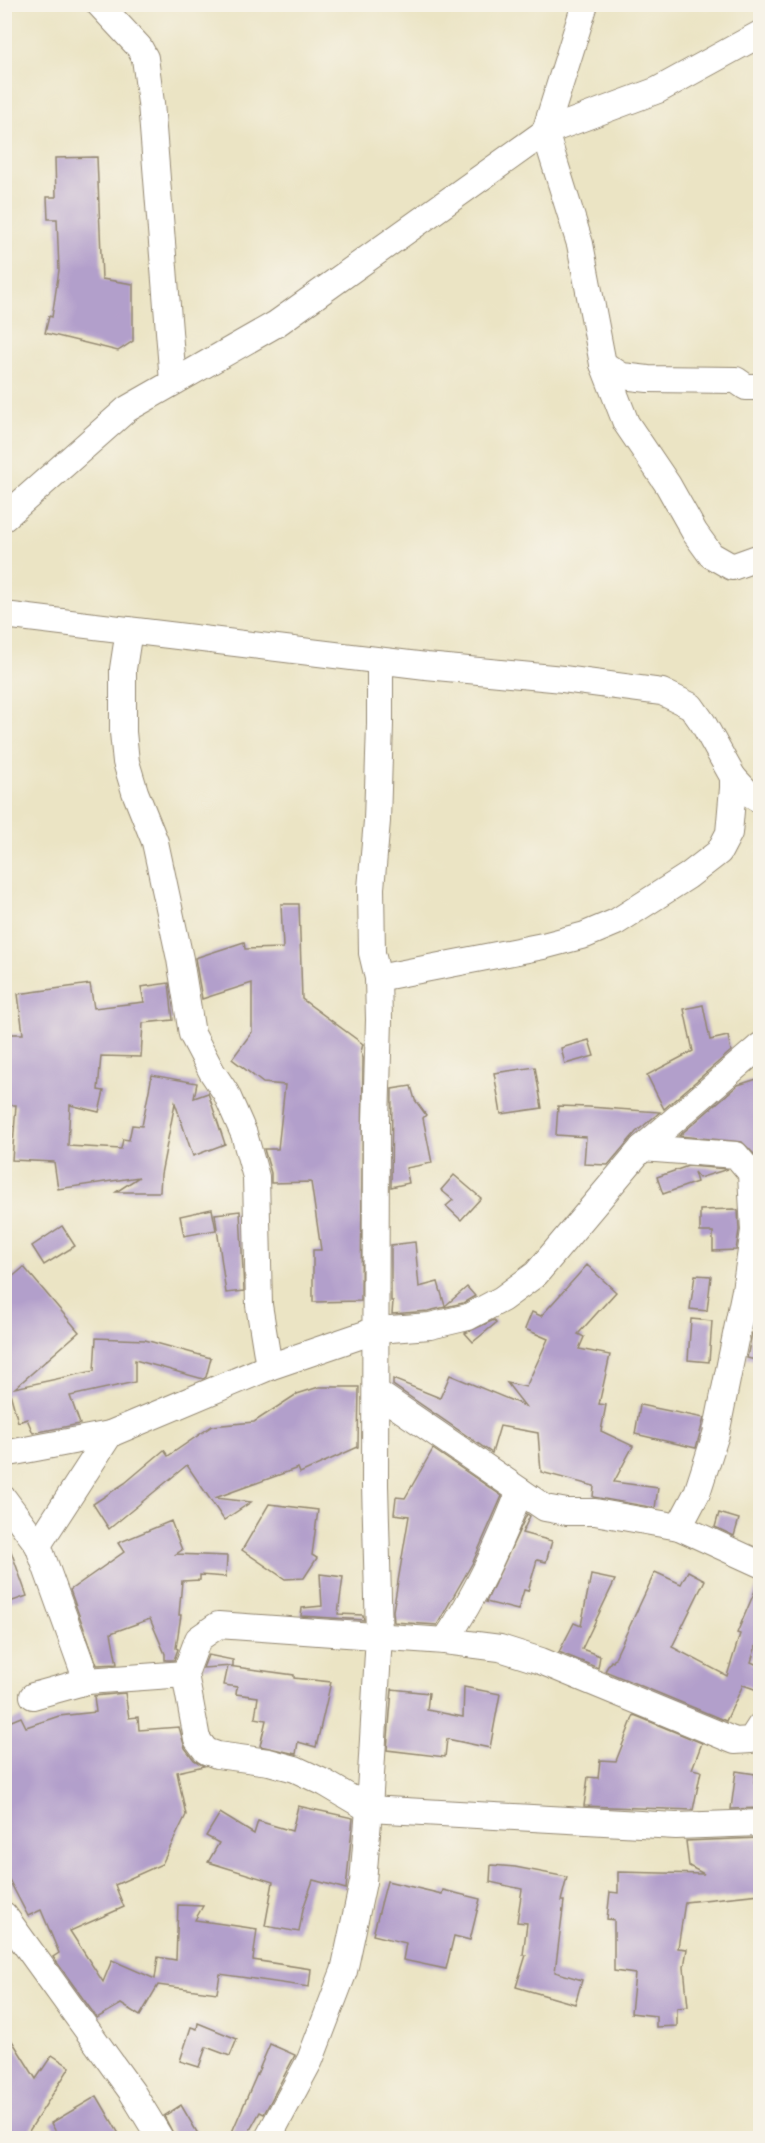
<svg xmlns="http://www.w3.org/2000/svg" width="765" height="2143" font-family="Sriracha,sans-serif">
<style>
.building{fill:#b29fcb}
.lines{fill:none;stroke-linecap:round;stroke-linejoin:round}
.minor-casing{stroke:#938771;stroke-width:28}
.minor{stroke:#fff;stroke-width:26}
</style>
<rect width="100%" height="100%" fill="#f7f3e8"/>
<filter id="ink" filterUnits="userSpaceOnUse"><feTurbulence type="fractalNoise" baseFrequency=".0167" numOctaves="2"/><feDisplacementMap in="SourceGraphic" scale="12" xChannelSelector="R" yChannelSelector="G"/><feConvolveMatrix kernelMatrix="1 2 1 2 8 2 1 2 1" color-interpolation-filters="sRGB"/></filter>
<filter id="wash" filterUnits="userSpaceOnUse"><feTurbulence type="fractalNoise" baseFrequency=".008" numOctaves="4" result="noise"/><feDisplacementMap in="SourceGraphic" scale="24" xChannelSelector="R" yChannelSelector="G"/><feGaussianBlur stdDeviation="1.35" result="paint"/><feColorMatrix in="noise" values="0 0 0 0 0 0 0 0 0 0 0 0 0 0 0 0 0 1.4 0 .05"/><feComposite in="paint" operator="in"/></filter>
<g filter="url(#wash)">
<rect width="100%" height="100%" fill="#ebe4c4"/>
<g id="blocks">
<g class="building">
<path d="M 97,157 L 102,279 L 133,284 L 133,341 L 118,351 L 45,333 L 49,316 L 52,317 L 59,270 L 57,219 L 48,219 L 47,197 L 56,197 L 55,158 Z"/>
<path d="M 281,904 L 299,904 L 302,999 L 363,1044 L 361,1052 L 363,1058 L 361,1301 L 313,1302 L 313,1250 L 321,1250 L 311,1182 L 271,1183 L 271,1173 L 264,1149 L 278,1149 L 285,1085 L 263,1083 L 232,1059 L 252,1032 L 252,983 L 202,999 L 195,958 L 244,942 L 245,949 L 283,948 Z"/>
<path d="M 169,983 L 173,1020 L 143,1023 L 141,1057 L 101,1056 L 98,1090 L 104,1091 L 99,1112 L 70,1105 L 68,1146 L 121,1149 L 123,1139 L 129,1140 L 132,1125 L 142,1126 L 152,1075 L 197,1083 L 194,1098 L 208,1093 L 225,1144 L 193,1156 L 175,1103 L 161,1174 L 160,1192 L 116,1192 L 139,1177 L 58,1189 L 54,1162 L 12,1160 L 16,1105 L 4,1105 L 4,1034 L 23,1034 L 18,994 L 90,984 L 94,1008 L 144,1002 L 141,987 Z"/>
<path d="M 703,1005 L 710,1040 L 728,1036 L 731,1051 L 664,1109 L 647,1075 L 693,1051 L 684,1009 Z"/>
<path d="M 589,1040 L 594,1056 L 565,1064 L 561,1048 Z"/>
<path d="M 535,1067 L 542,1108 L 501,1114 L 494,1073 Z"/>
<path d="M 760,1078 L 760,1160 L 742,1142 L 679,1136 L 738,1085 Z"/>
<path d="M 411,1086 L 415,1100 L 426,1115 L 423,1118 L 432,1163 L 406,1168 L 409,1183 L 391,1187 L 392,1089 Z"/>
<path d="M 558,1106 L 589,1107 L 660,1112 L 636,1132 L 608,1165 L 584,1164 L 586,1137 L 556,1135 Z"/>
<path d="M 688,1166 L 728,1169 L 699,1178 L 694,1172 L 697,1182 L 663,1194 L 657,1177 Z"/>
<path d="M 454,1175 L 481,1198 L 461,1220 L 446,1206 L 453,1200 L 441,1190 Z"/>
<path d="M 212,1209 L 216,1230 L 184,1236 L 180,1216 Z"/>
<path d="M 734,1209 L 738,1211 L 739,1230 L 736,1250 L 713,1251 L 713,1232 L 700,1232 L 700,1210 Z"/>
<path d="M 240,1211 L 244,1291 L 226,1293 L 215,1214 Z"/>
<path d="M 62,1226 L 75,1246 L 44,1265 L 32,1246 Z"/>
<path d="M 415,1242 L 419,1287 L 438,1282 L 445,1306 L 467,1287 L 475,1296 L 463,1303 L 428,1311 L 392,1314 L 393,1301 L 391,1301 L 391,1245 Z"/>
<path d="M 587,1265 L 616,1292 L 578,1334 L 584,1337 L 579,1349 L 610,1355 L 599,1404 L 606,1405 L 601,1431 L 633,1446 L 614,1482 L 658,1488 L 655,1508 L 593,1497 L 594,1486 L 541,1472 L 538,1433 L 500,1426 L 492,1453 L 393,1385 L 393,1379 L 440,1398 L 450,1375 L 525,1406 L 507,1383 L 526,1387 L 548,1339 L 525,1329 L 532,1312 L 541,1316 Z"/>
<path d="M 24,1267 L 79,1332 L 15,1388 L 94,1371 L 96,1338 L 145,1340 L 211,1358 L 206,1377 L 203,1379 L 135,1360 L 135,1382 L 70,1396 L 80,1424 L 33,1433 L 27,1419 L 18,1422 L 10,1393 L 4,1397 L 4,1284 Z"/>
<path d="M 695,1275 L 711,1276 L 707,1311 L 690,1309 Z"/>
<path d="M 691,1319 L 712,1321 L 709,1362 L 688,1360 Z"/>
<path d="M 494,1320 L 496,1323 L 473,1342 L 465,1333 Z"/>
<path d="M 752,1333 L 760,1334 L 760,1361 L 747,1358 Z"/>
<path d="M 319,1387 L 359,1387 L 358,1447 L 300,1473 L 298,1468 L 215,1498 L 251,1502 L 224,1520 L 187,1465 L 109,1529 L 93,1504 L 125,1483 L 164,1450 L 168,1456 L 212,1426 L 254,1422 L 297,1394 Z"/>
<path d="M 640,1405 L 704,1418 L 696,1448 L 635,1434 Z"/>
<path d="M 433,1449 L 502,1496 L 473,1562 L 437,1625 L 394,1622 L 393,1611 L 409,1516 L 394,1514 L 396,1497 L 405,1498 Z"/>
<path d="M 269,1504 L 318,1510 L 312,1555 L 317,1558 L 304,1578 L 285,1579 L 242,1550 Z"/>
<path d="M 719,1513 L 739,1519 L 734,1536 L 715,1527 Z"/>
<path d="M 527,1514 L 530,1516 L 522,1533 L 552,1541 L 546,1562 L 537,1560 L 528,1591 L 524,1590 L 518,1610 L 486,1602 Z"/>
<path d="M 171,1521 L 182,1550 L 176,1554 L 227,1556 L 226,1577 L 200,1575 L 200,1580 L 182,1581 L 179,1615 L 181,1615 L 176,1648 L 178,1649 L 174,1660 L 165,1660 L 165,1654 L 150,1619 L 111,1633 L 117,1664 L 97,1665 L 70,1590 L 124,1552 L 118,1543 Z"/>
<path d="M 4,1540 L 7,1540 L 27,1596 L 4,1604 Z"/>
<path d="M 688,1571 L 705,1580 L 672,1647 L 727,1676 L 740,1634 L 737,1633 L 760,1579 L 760,1633 L 751,1662 L 760,1666 L 760,1691 L 743,1685 L 726,1721 L 605,1671 L 611,1661 L 613,1662 L 655,1572 L 681,1584 Z"/>
<path d="M 320,1574 L 343,1577 L 338,1614 L 363,1615 L 364,1620 L 301,1616 L 302,1608 L 322,1606 Z"/>
<path d="M 591,1575 L 615,1580 L 582,1649 L 600,1656 L 598,1668 L 559,1652 L 574,1623 L 581,1626 Z"/>
<path d="M 208,1655 L 233,1660 L 233,1666 L 203,1668 Z"/>
<path d="M 228,1666 L 294,1675 L 294,1678 L 331,1682 L 316,1747 L 298,1742 L 296,1754 L 260,1746 L 266,1720 L 255,1718 L 258,1697 L 236,1694 L 237,1687 L 224,1685 Z"/>
<path d="M 464,1687 L 500,1694 L 490,1748 L 447,1739 L 445,1757 L 387,1750 L 392,1689 L 429,1693 L 427,1710 L 463,1717 Z"/>
<path d="M 125,1693 L 129,1718 L 138,1717 L 139,1730 L 179,1727 L 185,1748 L 194,1760 L 204,1766 L 177,1772 L 186,1815 L 162,1864 L 115,1885 L 124,1907 L 70,1931 L 103,1982 L 112,1960 L 155,1979 L 158,1957 L 176,1960 L 178,1905 L 203,1906 L 195,1920 L 257,1929 L 253,1960 L 311,1969 L 309,1987 L 220,1974 L 217,1993 L 158,1985 L 140,2016 L 121,2004 L 97,2018 L 53,1957 L 59,1953 L 41,1910 L 28,1916 L 4,1870 L 4,1724 L 21,1717 L 26,1727 L 59,1716 L 96,1712 L 94,1696 Z"/>
<path d="M 634,1715 L 702,1743 L 692,1769 L 701,1771 L 693,1810 L 584,1806 L 588,1777 L 598,1778 L 600,1760 L 616,1761 Z"/>
<path d="M 736,1771 L 755,1774 L 754,1783 L 760,1783 L 760,1808 L 731,1809 Z"/>
<path d="M 298,1806 L 353,1818 L 346,1889 L 313,1880 L 303,1909 L 299,1932 L 265,1926 L 273,1882 L 208,1862 L 219,1843 L 206,1836 L 220,1813 L 254,1834 L 258,1821 L 292,1831 Z"/>
<path d="M 760,1838 L 760,1894 L 685,1902 L 678,1948 L 687,1949 L 684,1967 L 688,2007 L 677,2008 L 677,2026 L 656,2027 L 656,2016 L 631,2013 L 635,1974 L 614,1971 L 614,1920 L 607,1919 L 610,1892 L 618,1893 L 618,1872 L 704,1874 L 689,1866 L 686,1841 Z"/>
<path d="M 491,1865 L 515,1867 L 567,1877 L 561,1901 L 564,1901 L 555,1972 L 582,1980 L 575,2004 L 516,1987 L 526,1955 L 523,1955 L 527,1923 L 517,1922 L 522,1889 L 490,1882 Z"/>
<path d="M 387,1881 L 442,1894 L 443,1890 L 480,1899 L 470,1940 L 454,1936 L 446,1969 L 403,1960 L 406,1943 L 373,1935 Z"/>
<path d="M 198,2023 L 237,2039 L 230,2056 L 206,2047 L 199,2067 L 180,2061 L 191,2027 L 197,2029 Z"/>
<path d="M 4,2028 L 36,2079 L 52,2055 L 70,2067 L 24,2139 L 4,2139 Z"/>
<path d="M 270,2044 L 295,2055 L 264,2114 L 260,2112 L 245,2139 L 229,2139 Z"/>
<path d="M 97,2096 L 122,2139 L 60,2139 L 51,2123 Z"/>
<path d="M 181,2105 L 201,2139 L 176,2139 L 164,2116 Z"/>
</g>
</g>
</g>
<g filter="url(#ink)">
<use href="#blocks" fill-opacity="0" stroke="#938771" stroke-width="1.5"/>
<g class="lines">
<g class="minor-casing">
<g id="minor">
<path d="M 99,4 L 139,47 L 145,58 L 151,103 L 173,382"/>
<path d="M 760,34 L 658,90 L 545,132 L 580,244 L 603,364 L 626,423 L 668,485 L 695,533 L 711,555 L 732,567 L 760,557"/>
<path d="M 603,364 L 622,376 L 648,379 L 736,380 L 746,387 L 760,387"/>
<path d="M 4,518 L 127,409 L 276,324 L 545,132 L 585,4"/>
<path d="M 4,615 L 426,666 L 563,679 L 662,692 L 691,706 L 703,723 L 733,777 L 747,792 L 760,800"/>
<path d="M 129,630 L 123,669 L 123,732 L 126,762 L 135,792 L 155,842 L 180,959 L 192,1034 L 212,1072 L 226,1093 L 244,1134 L 256,1177 L 259,1305 L 269,1367"/>
<path d="M 378,978 L 543,946 L 585,935 L 616,922 L 688,876 L 719,852 L 729,833 L 733,788 L 733,777"/>
<path d="M 642,1148 L 736,1155 L 751,1173 L 754,1231 L 745,1290 L 716,1434 L 697,1493 L 679,1527"/>
<path d="M 376,1392 L 545,1508 L 567,1512 L 595,1512 L 679,1527 L 760,1564"/>
<path d="M 4,1454 L 110,1434 L 269,1367 L 377,1330 L 430,1326 L 468,1317 L 502,1299 L 536,1274 L 642,1148 L 760,1046"/>
<path d="M 4,1499 L 38,1545 L 87,1681"/>
<path d="M 38,1545 L 110,1434"/>
<path d="M 445,1641 C 477,1594 499,1544 520,1491"/>
<path d="M 33,1696 L 87,1681 L 185,1674"/>
<path d="M 760,1726 L 751,1740 L 735,1741 L 541,1661 L 500,1648 L 445,1641 L 218,1625 L 198,1639 L 185,1674 L 197,1739 L 206,1751 L 217,1755 L 269,1762 L 295,1769 L 325,1783 L 369,1809 L 676,1826 L 760,1823"/>
<path d="M 4,1915 L 132,2092 L 160,2138"/>
<path d="M 268,2138 L 310,2060 L 344,1971 L 363,1882 L 369,1809 L 379,1635 L 375,1485 L 376,1121 L 379,1020 L 378,978 L 372,953 L 371,888 L 377,821 L 380,724 L 380,661"/>
</g>
</g>
<use href="#minor" class="minor"/>
</g>
</g>
<rect width="765" height="2143" fill="none" stroke="#f7f3e8" stroke-width="24"/>
</svg>
